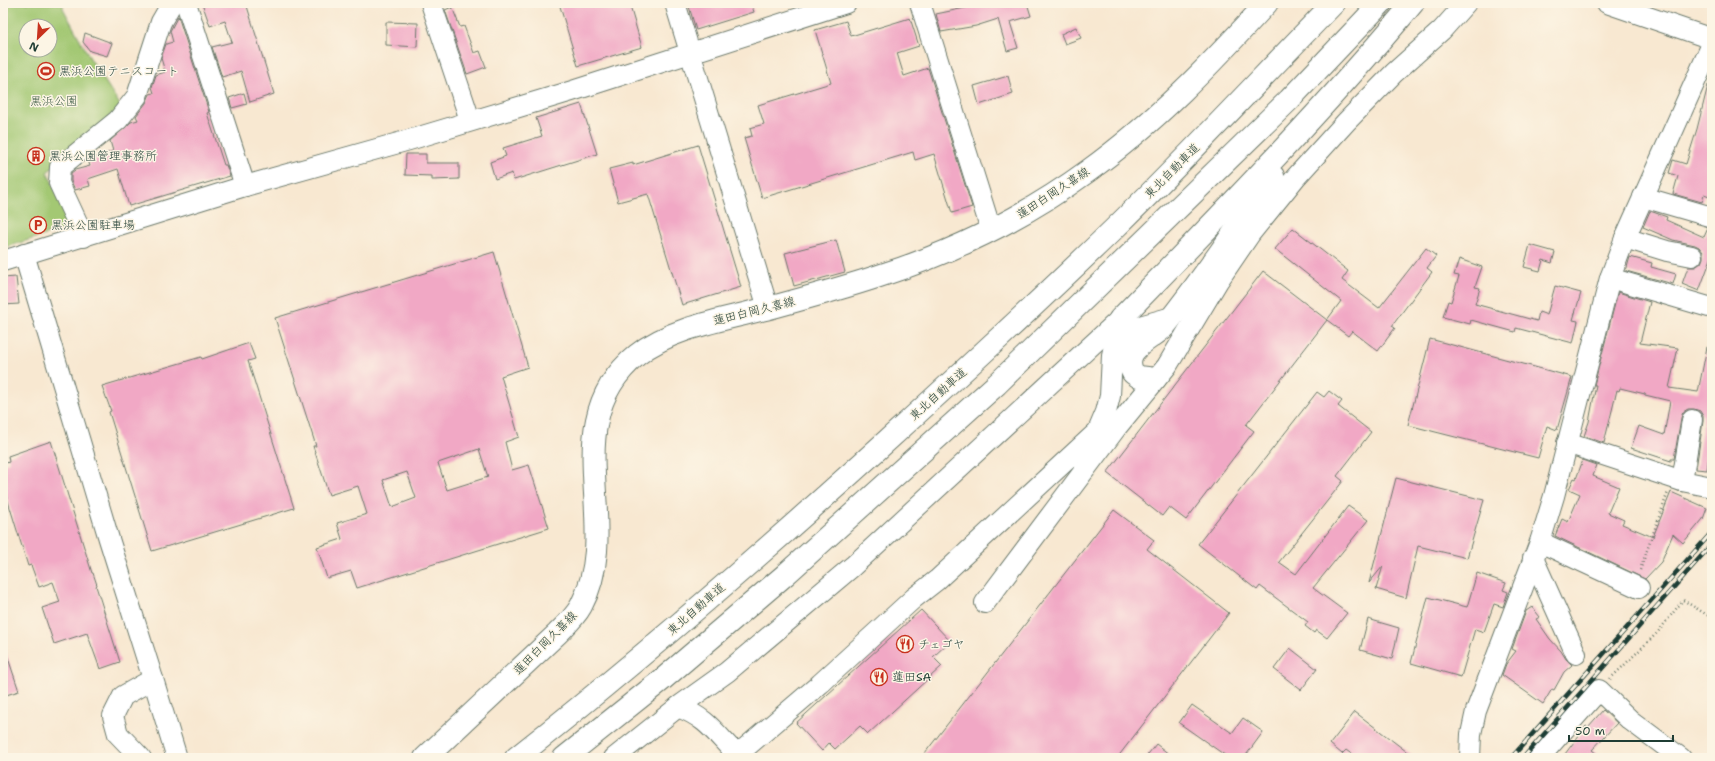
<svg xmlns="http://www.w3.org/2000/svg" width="1715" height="761" font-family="'Shantell Sans','Klee One',sans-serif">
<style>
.green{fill:#a3c873;stroke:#618254;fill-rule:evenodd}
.building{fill:#f1a8c5;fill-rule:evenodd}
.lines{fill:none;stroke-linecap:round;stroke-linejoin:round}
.minor-casing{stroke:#6b796b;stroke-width:22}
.major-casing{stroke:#6b796b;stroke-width:24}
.highway-casing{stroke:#6b796b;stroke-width:24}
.path{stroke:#6b796b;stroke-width:2.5;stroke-dasharray:1 3;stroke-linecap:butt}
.minor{stroke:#fff;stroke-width:20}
.major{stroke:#fff;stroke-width:22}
.highway{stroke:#fff;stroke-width:22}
.rail-casing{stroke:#1f3d34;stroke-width:4.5}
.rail{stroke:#fcf5e5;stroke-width:3;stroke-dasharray:9;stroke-linecap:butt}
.labels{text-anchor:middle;stroke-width:3;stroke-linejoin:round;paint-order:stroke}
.poi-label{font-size:12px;fill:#1f3d34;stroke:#fcf5e5;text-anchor:start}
.park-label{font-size:12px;fill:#395941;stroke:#fcf5e5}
.street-label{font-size:12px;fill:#1f3d34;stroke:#fcf5e5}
</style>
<rect width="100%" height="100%" fill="#fcf5e5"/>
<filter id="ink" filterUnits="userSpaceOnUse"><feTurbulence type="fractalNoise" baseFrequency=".025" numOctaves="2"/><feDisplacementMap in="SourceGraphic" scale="8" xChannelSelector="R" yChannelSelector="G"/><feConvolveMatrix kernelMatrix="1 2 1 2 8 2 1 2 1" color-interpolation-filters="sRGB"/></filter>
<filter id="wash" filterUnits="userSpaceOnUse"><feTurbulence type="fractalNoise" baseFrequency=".012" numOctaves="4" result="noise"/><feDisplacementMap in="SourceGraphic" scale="16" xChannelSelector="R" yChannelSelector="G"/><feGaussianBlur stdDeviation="0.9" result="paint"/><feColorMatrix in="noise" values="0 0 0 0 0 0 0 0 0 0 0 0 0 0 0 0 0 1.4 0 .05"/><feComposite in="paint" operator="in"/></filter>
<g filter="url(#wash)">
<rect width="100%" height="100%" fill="#f8e8d1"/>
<path class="green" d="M 3,3 L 63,3 L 63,8 L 90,58 L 122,108 L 93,136 L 47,172 L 74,226 L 3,248 ZM 26,26 L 50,26 L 50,50 L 26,50 Z"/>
<g id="blocks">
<g class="building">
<path d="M 202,3 L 246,3 L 274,94 L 250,102 L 241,71 L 222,77 L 212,47 L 232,42 L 225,21 L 210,26 Z"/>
<path d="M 559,3 L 629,3 L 642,47 L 578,66 Z"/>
<path d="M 688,3 L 751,3 L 754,12 L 696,30 Z"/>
<path d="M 989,3 L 1027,3 L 1031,16 L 1010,22 L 1018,48 L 1007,51 L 998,19 L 976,26 L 941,32 L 936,14 Z"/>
<path d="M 452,7 L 460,27 L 464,26 L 474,53 L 480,51 L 486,67 L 467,74 L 445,10 Z"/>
<path d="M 178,16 L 209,112 L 207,113 L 224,165 L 226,165 L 230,176 L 129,206 L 118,169 L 88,179 L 90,186 L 75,190 L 71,181 L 71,173 L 75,170 L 90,166 L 88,160 L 113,151 L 110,141 L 131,122 L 138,120 L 136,116 L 146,103 L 150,94 L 154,93 L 152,87 L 156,75 L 165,72 L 161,58 L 166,44 L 173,42 L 170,31 Z"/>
<path d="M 910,18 L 919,46 L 897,53 L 904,76 L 928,68 L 972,207 L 952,213 L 934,154 L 915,160 L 913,152 L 762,198 L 744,138 L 752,136 L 750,128 L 764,124 L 758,105 L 831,83 L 815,30 L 846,21 L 851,36 Z"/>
<path d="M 386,22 L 418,23 L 417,47 L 386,45 Z"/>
<path d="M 1076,27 L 1081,38 L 1065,44 L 1061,34 Z"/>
<path d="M 85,33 L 112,43 L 107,56 L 90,51 L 83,42 Z"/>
<path d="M 1008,76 L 1013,94 L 979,105 L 974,86 Z"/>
<path d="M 1708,85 L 1712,85 L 1712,198 L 1704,195 L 1702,202 L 1673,194 L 1678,176 L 1669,173 L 1673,160 L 1686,164 L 1697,129 Z"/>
<path d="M 244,93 L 247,104 L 232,108 L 229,98 Z"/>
<path d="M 581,104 L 597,154 L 514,180 L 512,173 L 495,179 L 490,162 L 506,156 L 503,148 L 542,136 L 536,118 Z"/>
<path d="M 698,145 L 741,287 L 682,305 L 648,194 L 618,202 L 609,169 L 633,163 L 633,165 Z"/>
<path d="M 406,154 L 426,154 L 426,163 L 459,163 L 459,179 L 432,180 L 432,176 L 405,175 Z"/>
<path d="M 1650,211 L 1667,217 L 1666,220 L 1704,237 L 1708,228 L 1712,228 L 1712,256 L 1699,291 L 1682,284 L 1688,267 L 1695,267 L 1701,263 L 1703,258 L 1703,252 L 1699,247 L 1695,245 L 1673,240 L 1643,227 Z"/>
<path d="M 1293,228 L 1348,271 L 1342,280 L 1379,308 L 1426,248 L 1436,256 L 1427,268 L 1432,272 L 1392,326 L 1395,328 L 1378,351 L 1352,331 L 1348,336 L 1327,320 L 1246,425 L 1254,431 L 1186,520 L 1169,507 L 1162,516 L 1107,473 L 1263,271 L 1327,320 L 1341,301 L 1275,249 Z"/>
<path d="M 836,240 L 845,272 L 794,286 L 785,253 Z"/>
<path d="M 1530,245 L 1555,252 L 1552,263 L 1543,260 L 1540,271 L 1524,267 Z"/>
<path d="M 494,252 L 528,367 L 501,376 L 519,437 L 505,442 L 512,470 L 529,465 L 549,528 L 357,588 L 351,571 L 327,578 L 317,547 L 342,539 L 337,523 L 367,514 L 358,486 L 329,495 L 313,446 L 316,446 L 275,318 ZM 479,449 L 488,477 L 447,490 L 438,463 ZM 407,472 L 416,498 L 392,507 L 383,480 Z"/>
<path d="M 1630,257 L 1652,263 L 1651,267 L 1676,274 L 1673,284 L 1626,271 Z"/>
<path d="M 1459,259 L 1482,267 L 1475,287 L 1480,288 L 1475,304 L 1537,321 L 1539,312 L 1547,315 L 1555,286 L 1581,293 L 1573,320 L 1578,321 L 1573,343 L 1516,328 L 1515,332 L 1471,320 L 1470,324 L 1443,317 L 1448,301 L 1451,302 L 1459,276 L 1454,275 Z"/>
<path d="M 16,277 L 19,304 L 3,305 L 3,278 Z"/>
<path d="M 1618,292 L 1650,302 L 1640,343 L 1678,348 L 1669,388 L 1698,392 L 1707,347 L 1712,347 L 1712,433 L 1707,470 L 1696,469 L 1703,421 L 1703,416 L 1700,411 L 1694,409 L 1688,409 L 1683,412 L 1681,418 L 1674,459 L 1671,459 L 1671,461 L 1631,448 L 1639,426 L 1664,435 L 1670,401 L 1645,395 L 1645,394 L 1620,388 L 1619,391 L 1617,390 L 1604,443 L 1584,436 L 1589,422 L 1596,385 L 1594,385 Z"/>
<path d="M 1430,339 L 1572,377 L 1557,430 L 1547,426 L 1538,458 L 1408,425 Z"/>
<path d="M 249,343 L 255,359 L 248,361 L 294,508 L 152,551 L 109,412 L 111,411 L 102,386 L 201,357 L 202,359 Z"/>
<path d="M 1329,391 L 1342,401 L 1338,406 L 1371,432 L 1337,476 L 1343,481 L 1279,562 L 1296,574 L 1348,506 L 1368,520 L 1313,588 L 1347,613 L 1327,638 L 1316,630 L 1314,633 L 1305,626 L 1308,622 L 1260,586 L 1257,590 L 1198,544 L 1317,392 L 1324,397 Z"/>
<path d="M 51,441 L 92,573 L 93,573 L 97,585 L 96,586 L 120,662 L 100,669 L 87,633 L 54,644 L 42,608 L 60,602 L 53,582 L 39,587 L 31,565 L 28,566 L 3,485 L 3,464 L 9,462 L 8,456 Z"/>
<path d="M 1583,460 L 1597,465 L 1593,476 L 1619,487 L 1608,513 L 1624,520 L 1622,524 L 1653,537 L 1671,492 L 1707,508 L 1703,519 L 1683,543 L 1673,534 L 1661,562 L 1645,579 L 1555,536 L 1562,519 L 1568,522 L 1580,494 L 1569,489 L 1574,478 L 1576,479 Z"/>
<path d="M 1396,478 L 1484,500 L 1467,558 L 1418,546 L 1406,598 L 1376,589 L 1383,566 L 1369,583 Z"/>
<path d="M 1114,510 L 1154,540 L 1147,549 L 1229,613 L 1117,758 L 921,758 Z"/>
<path d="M 1477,573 L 1506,583 L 1503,590 L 1508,592 L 1503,607 L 1494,604 L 1484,632 L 1475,629 L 1461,677 L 1411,663 L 1428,597 L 1467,607 Z"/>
<path d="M 1532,607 L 1540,617 L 1536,619 L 1550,639 L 1561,651 L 1566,659 L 1572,665 L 1564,672 L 1554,690 L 1552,689 L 1543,704 L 1502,675 L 1506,664 L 1516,651 L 1512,649 L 1526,611 Z"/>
<path d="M 921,610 L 950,641 L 933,657 L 942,666 L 868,734 L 860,726 L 835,749 L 829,743 L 822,751 L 796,723 Z"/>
<path d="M 1368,619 L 1399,628 L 1392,659 L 1360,650 Z"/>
<path d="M 1290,648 L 1317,669 L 1301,690 L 1274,669 Z"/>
<path d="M 5,649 L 19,691 L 3,696 L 3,650 Z"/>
<path d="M 1192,705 L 1232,733 L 1243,718 L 1263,732 L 1244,758 L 1229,758 L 1179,723 Z"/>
<path d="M 1603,710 L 1617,723 L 1592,750 L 1602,758 L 1562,758 L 1586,726 L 1588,727 Z"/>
<path d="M 1355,712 L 1415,758 L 1357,758 L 1346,750 L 1342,754 L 1330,744 Z"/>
<path d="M 1156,744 L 1174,758 L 1145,758 Z"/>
</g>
</g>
</g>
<g filter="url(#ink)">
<use href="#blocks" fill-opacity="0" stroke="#6b796b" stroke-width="1"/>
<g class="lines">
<g class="minor-casing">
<g id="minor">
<path d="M 186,3 L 245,186"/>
<path d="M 431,3 L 470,120"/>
<path d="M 675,3 L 768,308"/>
<path d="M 920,3 L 991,230"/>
<path d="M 1607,3 L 1712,39"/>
<path d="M 1643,197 L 1712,217"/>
<path d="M 84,237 L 59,183 L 60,167 L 118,120 L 137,96 L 161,22 L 172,3"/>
<path d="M 1625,238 L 1667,251 L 1692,256"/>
<path d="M 24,254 L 109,539 L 153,679 L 177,758"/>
<path d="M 3,261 L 245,186 L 409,140 L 572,91 L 846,3"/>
<path d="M 1610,278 L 1712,308"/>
<path d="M 1114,352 L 1127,336 L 1140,326 L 1172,317"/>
<path d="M 1567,443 L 1682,481 L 1712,487"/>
<path d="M 1682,481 L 1692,420"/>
<path d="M 1540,542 L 1639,588"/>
<path d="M 1533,558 L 1576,654"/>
<path d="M 985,603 L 1117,427 L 1167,366 L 1218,281 L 1250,234 L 1296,177 L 1346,122 L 1394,73 L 1442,30 L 1466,3"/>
<path d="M 678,707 C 705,717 714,731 733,751 L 744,749 L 820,684 L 914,598 L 937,580 L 1098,431 L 1106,412 L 1110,396 L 1112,355 L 1120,319"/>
<path d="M 141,758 L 118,734 L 113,716 L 123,696 L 153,679"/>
<path d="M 614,758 L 678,707 L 727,672 L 853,566 L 1120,319"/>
<path d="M 1470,758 L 1471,734 L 1476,711 L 1540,542 L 1554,496 L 1610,278 L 1625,238 L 1712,44"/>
<path d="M 1539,758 L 1599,690 L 1630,720 L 1681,758"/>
</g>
</g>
<g class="major-casing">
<path id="major" d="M 425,758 L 557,634 C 566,625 575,617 581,606 C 625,524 553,424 637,355 C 672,327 726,319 769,308 C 806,298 843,288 879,276 C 954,252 1025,217 1088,171 C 1155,123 1212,63 1267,3"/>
</g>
<g class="highway-casing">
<g id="highway">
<path d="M 1120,319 C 1220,216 1321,113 1413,3"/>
<path d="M 1155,379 L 1139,377 L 1133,373 C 1120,349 1152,340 1165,326 C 1203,278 1238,227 1273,176"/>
<path d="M 516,758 C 645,656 769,548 890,438 C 966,369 1042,299 1115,228 C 1190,155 1261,78 1334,3"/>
<path d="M 564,758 L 663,679 L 785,575 L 997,384 L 1289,100 L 1381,3"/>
</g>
</g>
<g class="path">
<path d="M 1640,570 L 1668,492"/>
<path d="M 1610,679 L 1658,632 L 1683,600 L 1712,618"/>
</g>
<use href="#minor" class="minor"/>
<use href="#major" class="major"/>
<use href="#highway" class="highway"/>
<g class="rail-casing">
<g id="rail">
<path d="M 1511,758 L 1712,532"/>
<path d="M 1523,758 L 1712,544"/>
</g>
</g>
<use href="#rail" class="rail"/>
</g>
</g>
<defs>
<g id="stadium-ring" transform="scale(0.9)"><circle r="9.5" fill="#fcf5e5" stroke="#c8321e" stroke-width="1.5"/><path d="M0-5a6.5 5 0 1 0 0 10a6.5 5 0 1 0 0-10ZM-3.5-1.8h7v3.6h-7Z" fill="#c8321e"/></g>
<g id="building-ring" transform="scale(0.9)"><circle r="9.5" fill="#fcf5e5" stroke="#c8321e" stroke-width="1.5"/><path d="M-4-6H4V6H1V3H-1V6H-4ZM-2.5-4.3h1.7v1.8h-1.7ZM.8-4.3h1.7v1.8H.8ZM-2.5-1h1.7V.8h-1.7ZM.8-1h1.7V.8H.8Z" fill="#c8321e"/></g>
<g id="parking-ring" transform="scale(0.9)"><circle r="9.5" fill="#fcf5e5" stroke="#c8321e" stroke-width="1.5"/><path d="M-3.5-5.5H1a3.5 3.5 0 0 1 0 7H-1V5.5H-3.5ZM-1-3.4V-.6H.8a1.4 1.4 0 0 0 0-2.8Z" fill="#c8321e"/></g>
<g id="restaurant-ring" transform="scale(0.9)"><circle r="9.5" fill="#fcf5e5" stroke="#c8321e" stroke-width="1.5"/><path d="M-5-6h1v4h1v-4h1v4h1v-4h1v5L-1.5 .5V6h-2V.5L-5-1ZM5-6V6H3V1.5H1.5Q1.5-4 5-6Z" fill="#c8321e"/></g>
</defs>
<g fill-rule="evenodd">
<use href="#stadium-ring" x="46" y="71"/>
<use href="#building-ring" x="36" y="156"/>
<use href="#parking-ring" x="38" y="225"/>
<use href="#restaurant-ring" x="905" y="644"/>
<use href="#restaurant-ring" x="879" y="677"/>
</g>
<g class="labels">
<g class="poi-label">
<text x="59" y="75">黒浜公園テニスコート</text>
<text x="49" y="160">黒浜公園管理事務所</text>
<text x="51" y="229">黒浜公園駐車場</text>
<text x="918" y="648">チェゴヤ</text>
<text x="892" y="681">蓮田SA</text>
</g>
<g class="park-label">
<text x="54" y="105">黒浜公園</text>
</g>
<g class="street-label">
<text transform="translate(1172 171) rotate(-45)" y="4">東北自動車道</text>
<text transform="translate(1053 193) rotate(-33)" y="4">蓮田白岡久喜線</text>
<text transform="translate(754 311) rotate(-14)" y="4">蓮田白岡久喜線</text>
<text transform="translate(938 394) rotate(-42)" y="4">東北自動車道</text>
<text transform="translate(696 609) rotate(-41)" y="4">東北自動車道</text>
<text transform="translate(545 643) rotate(-45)" y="4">蓮田白岡久喜線</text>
</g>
</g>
<rect width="1715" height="761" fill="none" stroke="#fcf5e5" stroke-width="16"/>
<g transform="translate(38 38) rotate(205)"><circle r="19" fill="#fcf5e5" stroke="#a4ab9e"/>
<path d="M0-3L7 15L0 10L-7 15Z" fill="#c8321e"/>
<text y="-6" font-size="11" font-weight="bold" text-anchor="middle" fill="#1f3d34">N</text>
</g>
<path d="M1569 735v6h104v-6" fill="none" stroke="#1f3d34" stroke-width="2"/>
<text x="1575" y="735" font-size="12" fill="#1f3d34" stroke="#fcf5e5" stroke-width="3" paint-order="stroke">50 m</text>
</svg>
